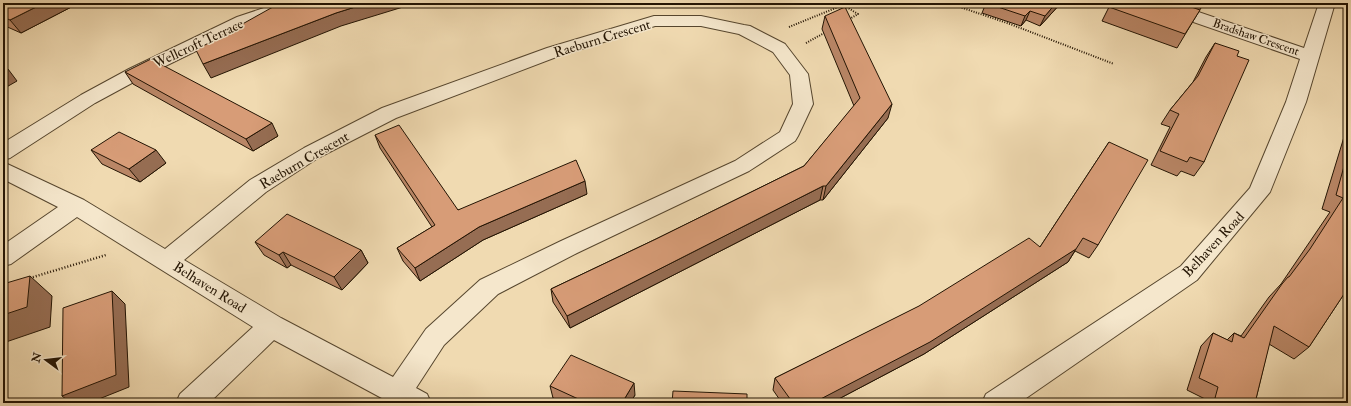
<svg xmlns="http://www.w3.org/2000/svg" width="1351" height="406" font-family="'IM FELL Double Pica',serif">
<style>
.lines{fill:none;stroke-linecap:round;stroke-linejoin:round}
.street-casing{stroke:#56462e;stroke-width:2}
.path-far1{stroke:#231403;stroke-width:2;stroke-dasharray:1 1.5;stroke-linecap:butt}
.path{stroke:#231403;stroke-width:2.5;stroke-dasharray:1 2;stroke-linecap:butt}
.street{fill:#f5e7cc;fill-rule:evenodd}
.wall{fill:#b98666;stroke:#231403}
.shaded-wall{fill:#966d53;stroke:#231403}
.building{fill:#d79c77;stroke:#231403}
.labels{text-anchor:middle;stroke-width:3;stroke-linejoin:round;paint-order:stroke}
.far-street-label{font-size:12px;fill:#231403;stroke:#f5e7cc}
.street-label{font-size:14px;fill:#231403;stroke:#f5e7cc}
</style>
<rect width="100%" height="100%" fill="#f0dab1"/>
<filter id="stains"><feTurbulence type="fractalNoise" baseFrequency=".005" numOctaves="4"/><feColorMatrix values="0 0 0 0 .2 0 0 0 0 .09 0 0 0 0 .02 0 0 0 .5 -.17"/></filter>
<radialGradient id="worn" r=".72"><stop offset=".6" stop-color="#630" stop-opacity="0"/><stop offset="1" stop-color="#630" stop-opacity=".3"/></radialGradient>
<g class="lines">
<g class="street-casing">
<g id="street">
<path d="M 279,3 L 303,3 L 301,7 L 249,25 L 143,77 L 95,103 L 10,158 L 3,160 L 3,143 L 81,95 L 129,69 L 237,17 Z"/>
<path d="M 1148,3 L 1172,3 L 1304,48 L 1319,3 L 1335,3 L 1306,102 L 1270,192 L 1197,280 L 1019,403 L 982,403 L 986,394 L 1181,266 L 1250,188 L 1286,102 L 1300,59 L 1150,7 Z"/>
<path d="M 654,16 L 701,16 L 744,25 L 750,26 L 785,44 L 808,74 L 813,104 L 798,136 L 795,141 L 749,171 L 577,253 L 498,294 L 444,345 L 416,388 L 427,394 L 431,403 L 391,403 L 274,340 L 209,403 L 176,403 L 180,394 L 253,327 L 77,217 L 11,264 L 3,266 L 3,245 L 58,207 L 3,179 L 3,162 L 84,200 L 165,249 L 250,180 L 304,148 L 382,108 L 547,48 ZM 655,26 L 701,26 L 739,34 L 773,52 L 790,75 L 793,104 L 780,132 L 735,161 L 561,241 L 480,280 L 426,329 L 393,377 L 281,318 L 184,260 L 266,192 L 318,158 L 396,118 L 559,56 Z"/>
</g>
</g>
<g class="path-far1">
<path d="M 953,3 L 957,6 L 1010,24 L 1114,64"/>
<path d="M 789,27 L 843,5 L 858,14 L 848,20"/>
<path d="M 806,43 L 826,32"/>
</g>
<path class="path" d="M 30,278 L 106,255"/>
<use href="#street" class="street"/>
</g>
<g class="wall">
<path d="M 3,3 L 79,3 L 21,33 L 3,25 Z"/>
<path d="M 986,3 L 1061,3 L 1040,26 L 1026,20 L 1021,26 L 982,13 Z"/>
<path d="M 1112,3 L 1204,3 L 1177,48 L 1102,21 L 1109,7 Z"/>
<path d="M 825,16 L 888,118 L 823,200 L 820,200 L 570,328 L 553,302 L 551,289 L 656,239 L 804,166 L 854,106 L 822,29 Z"/>
<path d="M 1215,43 L 1237,56 L 1204,162 L 1194,176 L 1181,171 L 1177,176 L 1151,165 L 1170,127 L 1161,124 L 1170,110 L 1193,82 L 1206,57 Z"/>
<path d="M 125,72 L 278,136 L 253,151 L 133,84 Z"/>
<path d="M 1348,133 L 1348,288 L 1309,347 L 1294,359 L 1269,344 L 1255,403 L 1204,403 L 1205,399 L 1187,390 L 1201,346 L 1213,333 L 1227,340 L 1234,333 L 1241,336 L 1269,297 L 1281,284 L 1296,262 L 1330,212 L 1322,209 L 1344,137 Z"/>
<path d="M 375,135 L 458,210 L 587,194 L 483,240 L 420,281 L 403,261 L 397,248 L 432,227 L 380,148 Z"/>
<path d="M 1109,142 L 1098,245 L 1089,258 L 1075,251 L 1068,262 L 924,354 L 831,403 L 782,403 L 773,390 L 775,378 L 1040,247 Z"/>
<path d="M 91,150 L 166,163 L 140,182 L 102,164 Z"/>
<path d="M 255,242 L 361,250 L 368,263 L 342,290 L 291,265 L 287,268 L 264,255 Z"/>
<path d="M 550,386 L 635,395 L 630,403 L 564,403 L 553,398 Z"/>
</g>
<g class="shaded-wall">
<path d="M 44,3 L 79,3 L 21,33 L 10,20 Z"/>
<path d="M 368,3 L 416,3 L 341,26 L 211,78 L 203,64 L 336,13 Z"/>
<path d="M 1056,3 L 1061,3 L 1040,26 L 1045,16 Z"/>
<path d="M 1030,11 L 1026,20 L 1021,26 L 1025,16 Z"/>
<path d="M 8,69 L 17,81 L 3,89 L 3,72 Z"/>
<path d="M 892,104 L 888,118 L 823,200 L 826,186 Z"/>
<path d="M 272,123 L 278,136 L 253,151 L 246,139 Z"/>
<path d="M 156,150 L 166,163 L 140,182 L 129,169 Z"/>
<path d="M 585,181 L 587,194 L 483,240 L 420,281 L 415,268 L 479,227 Z"/>
<path d="M 823,186 L 820,200 L 570,328 L 567,316 Z"/>
<path d="M 1076,249 L 1068,262 L 924,354 L 831,403 L 813,403 Z"/>
<path d="M 361,250 L 368,263 L 342,290 L 334,277 Z"/>
<path d="M 283,252 L 291,265 L 287,268 L 279,255 Z"/>
<path d="M 30,276 L 52,296 L 50,327 L 3,343 L 3,315 Z"/>
<path d="M 112,291 L 125,304 L 129,387 L 89,403 L 71,403 L 62,396 Z"/>
<path d="M 634,383 L 635,395 L 630,403 L 622,403 Z"/>
</g>
<g class="building">
<path d="M 3,3 L 44,3 L 10,20 L 3,17 Z"/>
<path d="M 280,3 L 368,3 L 336,13 L 203,64 L 196,50 Z"/>
<path d="M 986,3 L 1056,3 L 1045,16 L 1030,11 L 1025,16 Z"/>
<path d="M 1112,3 L 1180,3 L 1200,10 L 1185,34 L 1109,7 Z"/>
<path d="M 845,7 L 892,104 L 826,186 L 823,186 L 567,316 L 551,289 L 656,239 L 804,166 L 860,98 L 825,16 Z"/>
<path d="M 1215,43 L 1239,51 L 1237,56 L 1249,60 L 1204,162 L 1190,157 L 1187,162 L 1160,151 L 1179,114 L 1170,110 L 1198,76 Z"/>
<path d="M 151,59 L 272,123 L 246,139 L 125,72 Z"/>
<path d="M 3,67 L 8,69 L 3,72 Z"/>
<path d="M 399,125 L 458,210 L 576,160 L 585,181 L 479,227 L 415,268 L 397,248 L 435,225 L 375,135 Z"/>
<path d="M 119,132 L 156,150 L 129,169 L 91,150 Z"/>
<path d="M 1109,142 L 1148,160 L 1098,245 L 1083,238 L 1076,249 L 930,342 L 813,403 L 793,403 L 775,378 L 919,306 L 1029,238 L 1040,247 Z"/>
<path d="M 1348,152 L 1348,288 L 1309,347 L 1274,326 L 1255,403 L 1224,403 L 1215,398 L 1218,387 L 1199,378 L 1213,333 L 1232,342 L 1234,333 L 1244,338 L 1282,284 L 1288,277 L 1289,277 L 1310,249 L 1343,198 L 1336,195 Z"/>
<path d="M 287,214 L 361,250 L 334,277 L 283,252 L 279,255 L 255,242 Z"/>
<path d="M 30,276 L 27,307 L 3,315 L 3,284 Z"/>
<path d="M 112,291 L 116,375 L 62,396 L 63,308 Z"/>
<path d="M 571,355 L 634,383 L 622,403 L 587,403 L 550,386 Z"/>
<path d="M 673,391 L 747,394 L 747,403 L 672,403 Z"/>
</g>
<g class="labels">
<g class="far-street-label">
<text transform="translate(1256 37) rotate(19)" y="4">Bradshaw Crescent</text>
</g>
<g class="street-label">
<text transform="translate(602 38) rotate(-17)" y="5">Raeburn Crescent</text>
<text transform="translate(198 43) rotate(-25)" y="5">Wellcroft Terrace</text>
<text transform="translate(304 160) rotate(-30)" y="5">Raeburn Crescent</text>
<text transform="translate(1213 244) rotate(-47)" y="5">Belhaven Road</text>
<text transform="translate(210 287) rotate(32)" y="5">Belhaven Road</text>
</g>
</g>
<rect width="1351" height="406" fill="none" stroke="#f0dab1" stroke-width="16"/>
<rect x="4" y="4" width="1343" height="398" fill="none" stroke="#231403" stroke-width="2"/>
<rect x="8" y="8" width="1335" height="390" fill="none" stroke="#231403"/>
<g transform="translate(46 360) rotate(285)" stroke="#f5e7cc" stroke-width="3" paint-order="stroke">
<path d="M0-3L7 15L0 10L-7 15Z" fill="#231403"/>
<text y="-6" font-size="11" font-weight="bold" text-anchor="middle" fill="#231403">N</text>
</g>
<rect width="100%" height="100%" filter="url(#stains)"/>
<rect width="100%" height="100%" fill="url(#worn)"/>
</svg>
